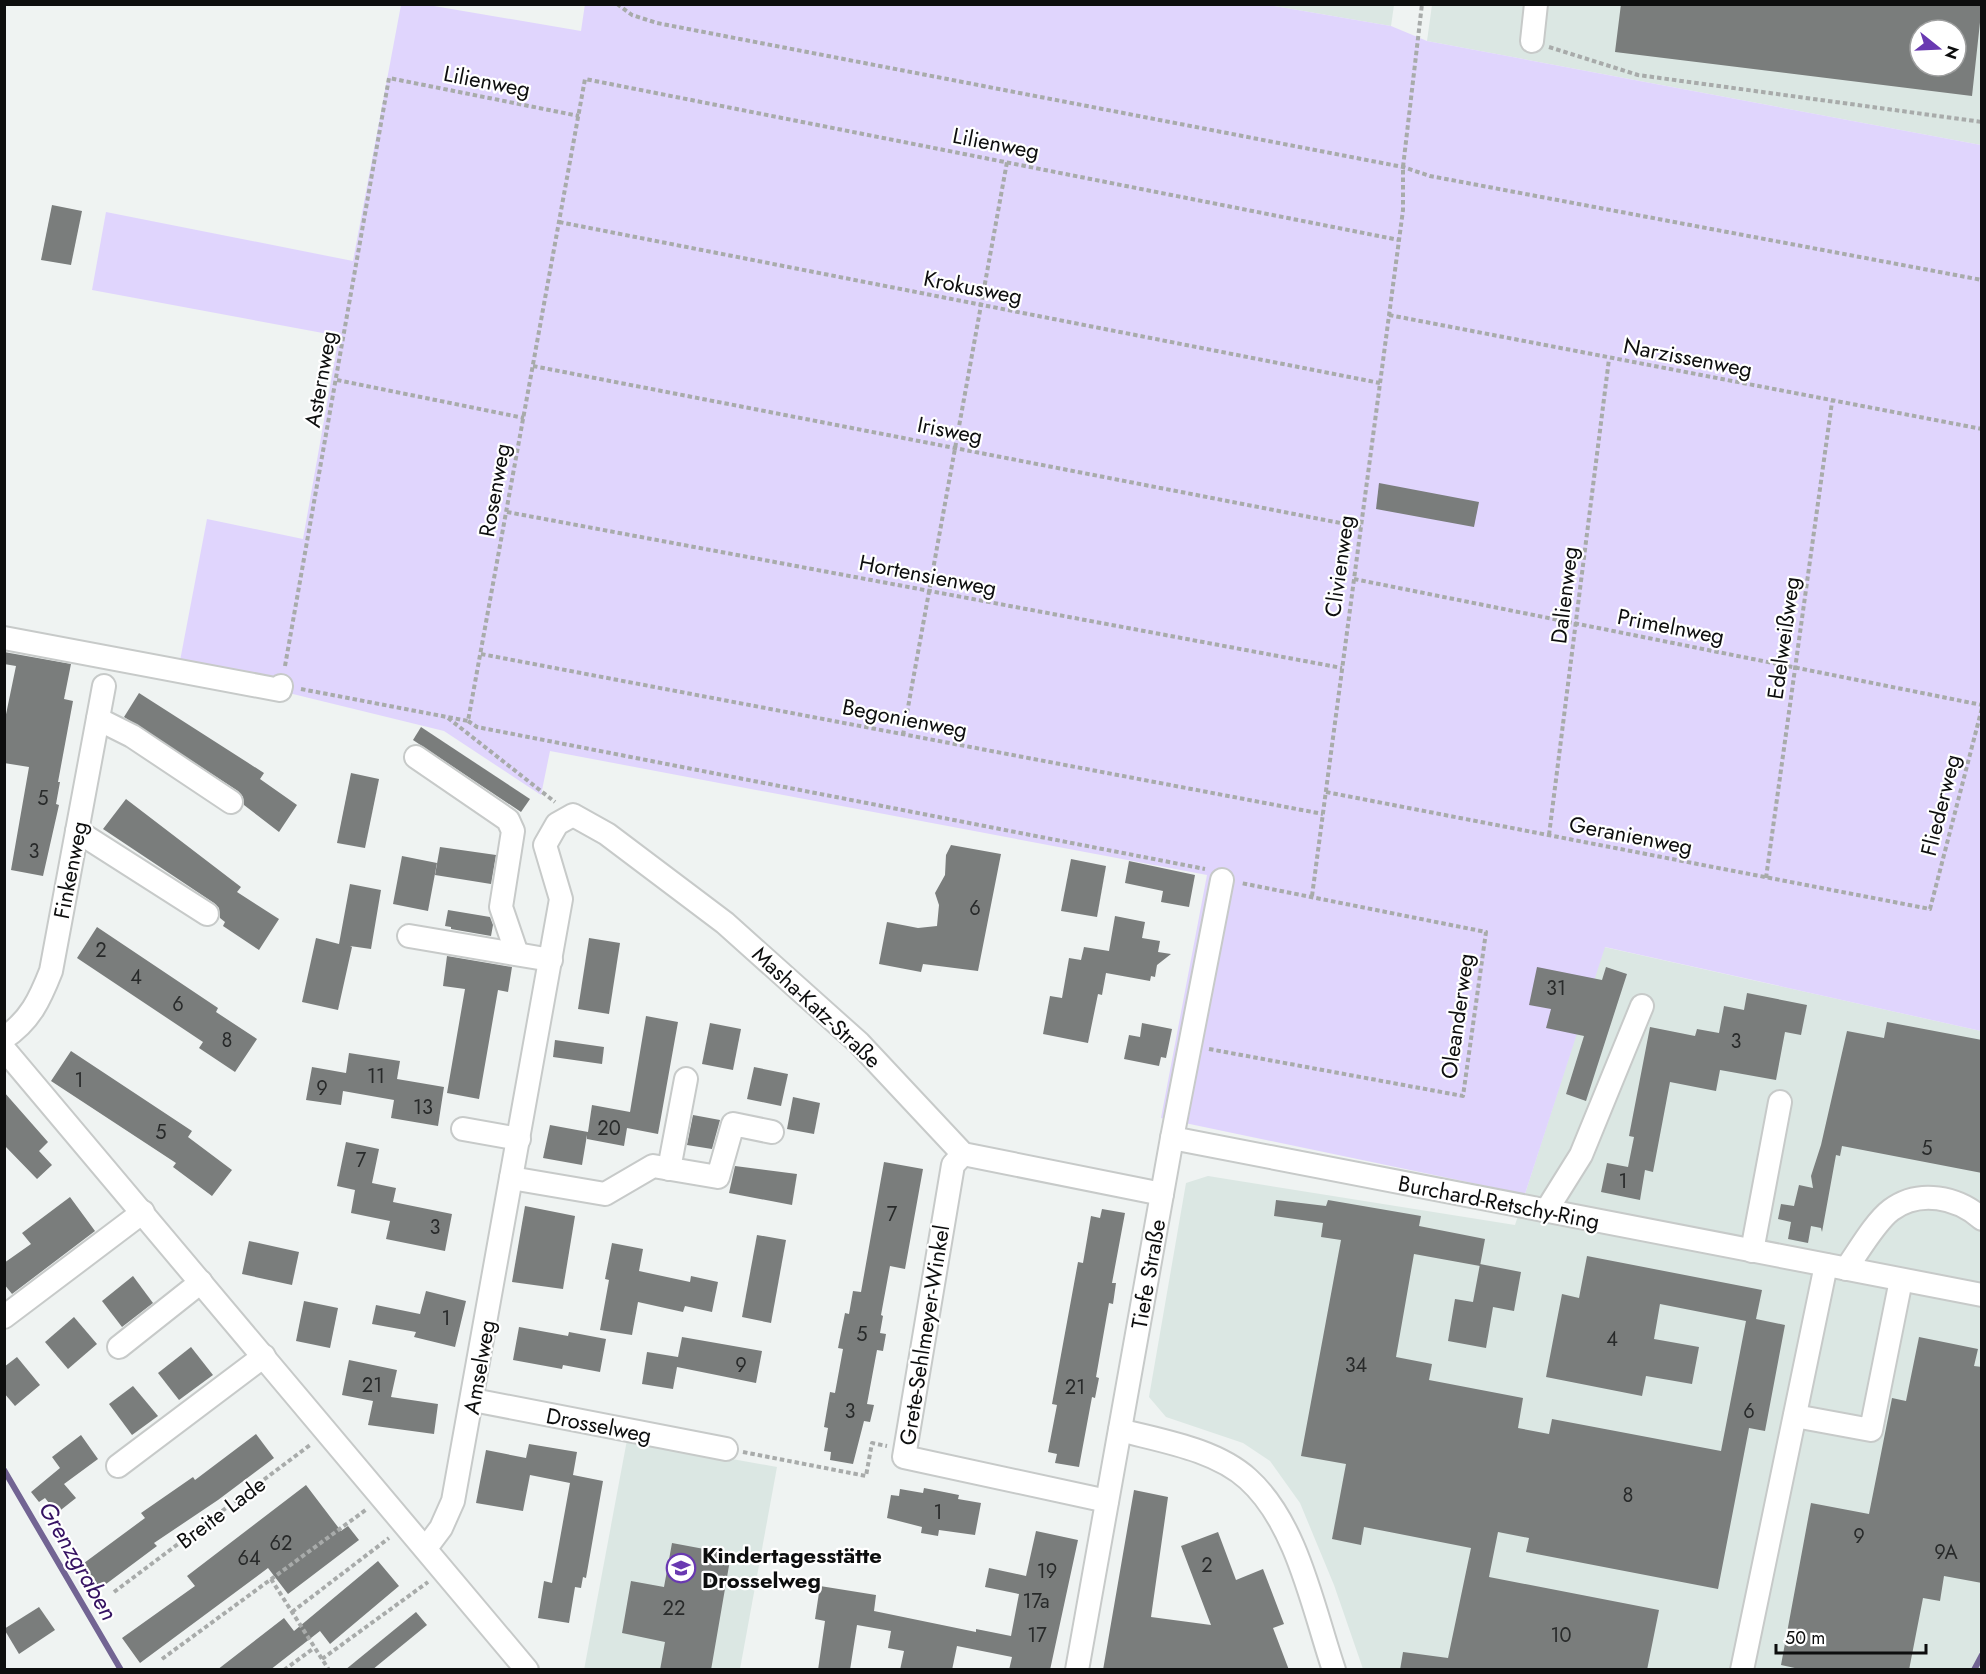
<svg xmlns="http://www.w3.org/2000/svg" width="1986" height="1674" font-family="Jost,sans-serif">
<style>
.built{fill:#dbe7e3;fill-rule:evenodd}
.green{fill:#e0d5fd}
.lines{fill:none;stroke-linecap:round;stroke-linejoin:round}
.stream{stroke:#726493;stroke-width:6}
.building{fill:#7a7d7c;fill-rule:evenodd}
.minor-casing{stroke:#c7cac9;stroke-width:26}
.path{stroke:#a8abaa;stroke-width:4;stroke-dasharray:4.5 3;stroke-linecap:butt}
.minor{stroke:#fff;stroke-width:22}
.labels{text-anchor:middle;stroke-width:4.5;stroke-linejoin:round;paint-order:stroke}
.number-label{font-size:20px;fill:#282a2a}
.street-label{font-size:22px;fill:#0d0e0e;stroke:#fff}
.poi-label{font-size:22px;font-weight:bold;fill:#0d0e0e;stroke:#fff;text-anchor:start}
.water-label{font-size:24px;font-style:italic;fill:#351262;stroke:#fff}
</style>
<rect width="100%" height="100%" fill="#eff3f2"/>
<g class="built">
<path d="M 1269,5 L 1394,5 L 1391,26 Z"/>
<path d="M 1432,5 L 1981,5 L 1981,145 L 1427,41 ZM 1920,30 L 1956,30 L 1956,66 L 1920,66 Z"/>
<path d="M 1604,947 L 1981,1031 L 1981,1669 L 1363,1669 L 1334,1585 L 1300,1503 L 1270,1461 L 1243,1443 L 1166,1417 L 1149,1397 L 1186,1183 L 1208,1176 L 1515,1225 Z"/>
<path d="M 627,1440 L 777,1467 L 740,1669 L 584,1670 Z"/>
</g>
<path class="green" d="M 585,4 L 1269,5 L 1391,26 L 1427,41 L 1981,145 L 1981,1031 L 1605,947 L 1525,1194 L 1161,1118 L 1207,875 L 550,751 L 541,795 L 444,731 L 179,666 L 207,519 L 303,539 L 339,336 L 92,290 L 106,212 L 353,261 L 401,5 L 428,5 L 581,31 Z"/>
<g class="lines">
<g class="stream">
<path d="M 4,1470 L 121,1670"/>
<path d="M 1974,1670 L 1982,1655"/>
</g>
</g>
<g class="building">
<path d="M 1621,4 L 1982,4 L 1972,96 L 1615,52 ZM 1920,30 L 1956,30 L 1956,66 L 1920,66 Z"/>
<path d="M 52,205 L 82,211 L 71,265 L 41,260 Z"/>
<path d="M 1379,483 L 1479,502 L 1474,527 L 1376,509 Z"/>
<path d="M 4,652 L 71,664 L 64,699 L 73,701 L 58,782 L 60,782 L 56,804 L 59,805 L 43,876 L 11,870 L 29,767 L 4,763 L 4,724 L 16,666 L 4,664 Z"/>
<path d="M 139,693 L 264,773 L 260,779 L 297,805 L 279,832 L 244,805 L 243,797 L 238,791 L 124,717 Z"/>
<path d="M 421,727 L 530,799 L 521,812 L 413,740 Z"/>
<path d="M 351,773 L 379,779 L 365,848 L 337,843 Z"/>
<path d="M 126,799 L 241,887 L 237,892 L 279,919 L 259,950 L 223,926 L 225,922 L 220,918 L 219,908 L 214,903 L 103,829 Z"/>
<path d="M 951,845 L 1001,854 L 978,971 L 923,964 L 921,972 L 879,964 L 887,922 L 918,928 L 937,926 L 939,905 L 935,893 L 945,875 L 946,855 Z"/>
<path d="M 440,847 L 496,855 L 491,884 L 435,875 Z"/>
<path d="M 402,856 L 437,863 L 428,911 L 393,904 Z"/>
<path d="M 1071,859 L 1106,866 L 1097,917 L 1061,911 Z"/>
<path d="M 1129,861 L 1195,875 L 1189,907 L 1161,902 L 1163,891 L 1125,883 Z"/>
<path d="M 350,884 L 381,890 L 371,949 L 350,946 L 352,947 L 338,1010 L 302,1002 L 316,938 L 339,944 Z"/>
<path d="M 448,910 L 490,917 L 493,925 L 491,936 L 451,929 L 451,927 L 445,926 Z"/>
<path d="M 1115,916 L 1145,922 L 1142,938 L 1160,941 L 1158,952 L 1171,954 L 1157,965 L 1155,977 L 1151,976 L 1150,981 L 1106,973 L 1102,995 L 1098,994 L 1088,1043 L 1043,1034 L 1050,996 L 1062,998 L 1069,958 L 1081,960 L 1084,947 L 1109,951 Z"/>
<path d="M 97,927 L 218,1008 L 216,1012 L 257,1039 L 235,1072 L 199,1048 L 203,1042 L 77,958 Z"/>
<path d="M 589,938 L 620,943 L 609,1014 L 578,1009 Z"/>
<path d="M 447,956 L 512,967 L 508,992 L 498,990 L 479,1099 L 447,1093 L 465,989 L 443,986 Z"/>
<path d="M 1537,967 L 1602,980 L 1606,967 L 1627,974 L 1586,1101 L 1566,1094 L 1584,1036 L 1546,1028 L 1551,1009 L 1529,1005 Z"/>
<path d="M 1747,993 L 1807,1005 L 1801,1035 L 1785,1032 L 1776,1080 L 1720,1070 L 1716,1091 L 1670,1082 L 1653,1172 L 1645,1170 L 1640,1200 L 1601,1192 L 1607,1163 L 1628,1167 L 1634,1137 L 1629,1136 L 1650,1027 L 1695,1036 L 1697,1029 L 1719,1033 L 1724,1006 L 1744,1010 Z"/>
<path d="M 646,1016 L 678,1022 L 658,1134 L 627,1128 L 624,1146 L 587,1139 L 587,1135 L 582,1165 L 543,1158 L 550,1125 L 588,1132 L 592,1105 L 630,1112 Z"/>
<path d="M 1887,1022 L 1982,1040 L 1982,1173 L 1842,1146 L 1840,1156 L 1836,1155 L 1822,1232 L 1821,1228 L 1811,1226 L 1808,1243 L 1788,1239 L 1791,1222 L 1778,1219 L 1781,1204 L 1794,1206 L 1799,1185 L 1813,1188 L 1811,1176 L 1821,1145 L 1847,1031 L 1884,1038 Z"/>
<path d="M 710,1023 L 741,1029 L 733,1070 L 702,1064 Z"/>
<path d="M 1142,1023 L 1172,1029 L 1166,1058 L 1161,1057 L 1159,1066 L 1124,1059 L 1129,1035 L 1140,1037 Z"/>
<path d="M 555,1040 L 604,1047 L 602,1064 L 553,1057 Z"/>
<path d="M 71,1051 L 192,1131 L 188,1137 L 232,1170 L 212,1196 L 173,1167 L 176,1163 L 51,1081 Z"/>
<path d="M 349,1053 L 400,1061 L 397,1079 L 444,1087 L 438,1126 L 391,1118 L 394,1100 L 343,1091 L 341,1105 L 306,1100 L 312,1067 L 346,1073 Z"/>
<path d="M 754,1067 L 788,1074 L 781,1106 L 747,1099 Z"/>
<path d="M 4,1092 L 48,1142 L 39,1151 L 52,1165 L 37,1179 L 4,1145 Z"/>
<path d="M 793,1097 L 820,1103 L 814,1134 L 787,1129 Z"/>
<path d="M 693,1115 L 720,1120 L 712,1149 L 687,1145 Z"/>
<path d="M 346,1142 L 379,1149 L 372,1183 L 396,1188 L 393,1202 L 452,1214 L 445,1251 L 386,1239 L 390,1221 L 351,1213 L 355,1190 L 337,1186 Z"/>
<path d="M 884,1162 L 923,1169 L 905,1269 L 890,1266 L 881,1315 L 883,1316 L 880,1333 L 886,1334 L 883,1351 L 877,1350 L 867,1404 L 874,1405 L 870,1422 L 864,1421 L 853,1464 L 830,1460 L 831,1452 L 824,1451 L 828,1428 L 824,1427 L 830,1392 L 835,1393 L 843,1349 L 838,1348 L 845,1313 L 849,1314 L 853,1291 L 861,1292 Z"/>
<path d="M 735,1166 L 797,1174 L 792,1205 L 729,1193 Z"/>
<path d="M 70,1197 L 95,1231 L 12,1294 L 4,1284 L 4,1263 L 31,1244 L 22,1233 Z"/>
<path d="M 1276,1200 L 1326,1206 L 1328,1200 L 1421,1216 L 1419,1226 L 1485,1239 L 1480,1266 L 1414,1254 L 1396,1357 L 1432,1364 L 1429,1380 L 1523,1398 L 1518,1428 L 1549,1434 L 1552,1419 L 1721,1451 L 1746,1321 L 1660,1304 L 1654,1339 L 1699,1347 L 1692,1384 L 1646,1376 L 1642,1396 L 1546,1377 L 1562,1294 L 1579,1298 L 1587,1256 L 1762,1290 L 1756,1319 L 1785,1325 L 1765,1431 L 1749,1428 L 1718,1589 L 1526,1552 L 1529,1538 L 1498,1532 L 1489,1577 L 1659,1610 L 1647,1670 L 1400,1670 L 1403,1652 L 1448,1658 L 1471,1548 L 1364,1527 L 1361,1545 L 1332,1539 L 1346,1464 L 1301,1456 L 1341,1240 L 1321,1237 L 1323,1223 L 1274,1216 Z"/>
<path d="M 525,1206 L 575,1216 L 563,1289 L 512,1282 Z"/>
<path d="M 1102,1209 L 1125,1213 L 1112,1283 L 1116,1283 L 1113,1304 L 1109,1303 L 1096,1377 L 1099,1378 L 1095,1398 L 1092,1397 L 1079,1467 L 1055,1463 L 1057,1454 L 1048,1452 L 1057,1405 L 1052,1404 L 1078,1262 L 1083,1263 L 1091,1216 L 1100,1218 Z"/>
<path d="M 757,1235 L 786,1240 L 771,1323 L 742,1317 Z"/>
<path d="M 249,1241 L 299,1252 L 292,1285 L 242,1274 Z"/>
<path d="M 612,1243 L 643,1249 L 639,1271 L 690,1282 L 691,1276 L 718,1282 L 712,1312 L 685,1306 L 683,1312 L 638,1302 L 632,1335 L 600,1330 L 609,1280 L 605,1279 Z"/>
<path d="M 1480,1264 L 1521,1272 L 1514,1311 L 1493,1307 L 1486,1348 L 1448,1341 L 1455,1299 L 1473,1302 Z"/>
<path d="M 133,1276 L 153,1303 L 122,1327 L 102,1301 Z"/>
<path d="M 426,1291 L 466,1301 L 455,1347 L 414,1337 L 416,1332 L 372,1324 L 376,1305 L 420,1314 Z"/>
<path d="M 304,1301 L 338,1308 L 330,1348 L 296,1341 Z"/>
<path d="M 74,1317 L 97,1344 L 68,1369 L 45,1342 Z"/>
<path d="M 519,1327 L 568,1336 L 569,1332 L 606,1339 L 600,1372 L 563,1365 L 562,1369 L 513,1360 Z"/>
<path d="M 682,1337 L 762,1351 L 756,1383 L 677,1367 L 673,1389 L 642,1384 L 647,1352 L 678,1357 Z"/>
<path d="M 1919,1337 L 1978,1349 L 1974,1366 L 1982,1367 L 1982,1583 L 1944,1576 L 1940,1601 L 1923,1598 L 1909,1670 L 1804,1670 L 1781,1665 L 1811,1503 L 1869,1514 L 1892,1398 L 1906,1401 Z"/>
<path d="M 191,1347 L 213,1375 L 179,1400 L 158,1373 Z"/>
<path d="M 17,1357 L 40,1385 L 15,1406 L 4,1393 L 4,1367 Z"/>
<path d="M 349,1360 L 397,1370 L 391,1397 L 438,1404 L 434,1434 L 368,1425 L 373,1401 L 342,1395 Z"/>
<path d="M 133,1386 L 158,1416 L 132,1435 L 109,1404 Z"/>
<path d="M 256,1434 L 274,1458 L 218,1500 L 154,1543 L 157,1546 L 98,1590 L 80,1566 L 145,1518 L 141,1513 L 193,1477 L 195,1480 Z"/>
<path d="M 81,1435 L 98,1459 L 64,1484 L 76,1498 L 57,1513 L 45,1498 L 39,1502 L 31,1492 L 60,1468 L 52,1457 Z"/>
<path d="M 529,1444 L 577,1452 L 573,1475 L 603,1481 L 586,1578 L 583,1577 L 581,1588 L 575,1587 L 569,1623 L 538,1618 L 544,1581 L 552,1583 L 570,1483 L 530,1475 L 523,1511 L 476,1503 L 486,1450 L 526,1458 Z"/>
<path d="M 306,1485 L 341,1531 L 348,1526 L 359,1540 L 288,1594 L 268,1568 L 140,1663 L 122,1638 L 195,1586 L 187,1576 Z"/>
<path d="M 924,1488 L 959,1495 L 958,1499 L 981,1503 L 975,1535 L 939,1530 L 938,1536 L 921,1533 L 922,1527 L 887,1518 L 891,1495 L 899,1496 L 900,1489 L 923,1493 Z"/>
<path d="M 1134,1490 L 1168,1497 L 1151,1617 L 1211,1625 L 1181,1546 L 1218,1532 L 1236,1580 L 1263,1569 L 1284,1624 L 1273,1628 L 1289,1670 L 1103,1670 Z"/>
<path d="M 1036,1531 L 1078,1540 L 1050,1670 L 1009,1670 L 1012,1657 L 957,1646 L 952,1670 L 900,1670 L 904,1651 L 888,1648 L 891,1631 L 857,1625 L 850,1670 L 818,1670 L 825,1621 L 815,1619 L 820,1586 L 876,1595 L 874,1611 L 976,1632 L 976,1629 L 1011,1636 L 1019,1594 L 985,1587 L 989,1568 L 1026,1576 Z"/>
<path d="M 672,1543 L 731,1554 L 711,1670 L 660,1670 L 665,1642 L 622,1633 L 631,1581 L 664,1587 Z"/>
<path d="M 378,1561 L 399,1586 L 330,1644 L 320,1631 L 270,1670 L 217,1670 L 284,1618 L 294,1631 Z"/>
<path d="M 39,1607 L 55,1630 L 19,1654 L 4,1629 Z"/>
<path d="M 416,1612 L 427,1625 L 372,1670 L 345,1670 Z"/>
</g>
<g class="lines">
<g class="minor-casing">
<g id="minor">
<path d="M 1532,41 L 1536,4"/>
<path d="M 4,638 L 280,690 L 281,686"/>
<path d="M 98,719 L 132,736 L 231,802"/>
<path d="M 416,757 L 508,820 L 513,831 L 501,907 L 517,954"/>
<path d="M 77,831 L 207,914"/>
<path d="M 409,936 L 551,960"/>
<path d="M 4,1038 C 30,1021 40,999 51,971 L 104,686"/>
<path d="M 4,1049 L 527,1670"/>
<path d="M 463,1129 L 519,1139"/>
<path d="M 1172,1138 L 1982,1295"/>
<path d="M 963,1154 L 953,1165 L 904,1457 L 1107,1501"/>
<path d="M 669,1169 L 686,1079"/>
<path d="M 511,1178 L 605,1194 L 653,1166 L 718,1177 L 733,1124 L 772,1132"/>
<path d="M 1546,1211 L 1581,1155 L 1642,1006"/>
<path d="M 1752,1251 L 1780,1102"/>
<path d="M 1846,1269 C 1858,1252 1875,1222 1891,1210 C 1919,1189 1958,1197 1982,1219"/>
<path d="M 4,1317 L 143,1212"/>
<path d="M 119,1347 L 201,1282"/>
<path d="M 473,1400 L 726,1449"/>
<path d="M 1795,1416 L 1871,1430 L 1901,1280"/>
<path d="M 1120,1430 C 1161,1441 1215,1449 1248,1479 C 1297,1523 1313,1608 1334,1670"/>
<path d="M 118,1466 L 264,1356"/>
<path d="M 426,1548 L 441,1528 L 453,1501 L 561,899 L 545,845 L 557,824 L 573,815 L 607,834 L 725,923 L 859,1043 L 963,1154 L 1162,1194"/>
<path d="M 1077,1670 L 1172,1138 L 1222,880"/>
<path d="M 1742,1670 L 1826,1265"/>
</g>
</g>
<g class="path">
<path d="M 617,4 L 632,15 L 657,23 L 1403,167 L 1430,176 L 1982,280"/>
<path d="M 1549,47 L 1638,75 L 1982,122"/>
<path d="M 559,222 L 1380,383"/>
<path d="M 1389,315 L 1982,429"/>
<path d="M 533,366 L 1361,527"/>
<path d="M 337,380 L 524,418"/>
<path d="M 507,512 L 1342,668"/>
<path d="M 1354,579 L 1982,705"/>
<path d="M 481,654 L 1323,814"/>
<path d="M 285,666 L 389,78 L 579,116"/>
<path d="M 301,689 L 468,721 L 585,79 L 1399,240"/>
<path d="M 448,718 L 555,802"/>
<path d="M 468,721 L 477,727 L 1205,869"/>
<path d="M 903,735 L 1007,162"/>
<path d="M 1326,792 L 1930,909 L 1982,708"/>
<path d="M 1549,835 L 1609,359"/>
<path d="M 1766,878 L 1832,402"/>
<path d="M 1312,896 L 1403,210 L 1403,167 L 1422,4"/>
<path d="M 1209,1049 L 1463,1096 L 1486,932 L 1241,883"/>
<path d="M 743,1452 L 866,1476 L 872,1443 L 887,1446"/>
<path d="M 271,1579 L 329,1670"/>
<path d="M 114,1592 L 310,1445"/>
<path d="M 292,1612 L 389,1538"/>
<path d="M 162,1659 L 367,1509"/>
<path d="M 322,1659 L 428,1582"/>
<path d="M 284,1670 L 314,1648"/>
</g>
<use href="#minor" class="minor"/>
</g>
<defs>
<g id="school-ring" transform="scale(1.5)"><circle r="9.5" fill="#fff" stroke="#6939b1" stroke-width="1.5"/><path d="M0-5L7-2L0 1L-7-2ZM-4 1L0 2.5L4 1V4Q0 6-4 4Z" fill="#6939b1"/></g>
</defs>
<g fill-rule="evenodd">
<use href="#school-ring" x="681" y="1568"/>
</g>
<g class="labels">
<g class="number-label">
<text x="43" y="805">5</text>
<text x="34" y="858">3</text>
<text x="975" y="915">6</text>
<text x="101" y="957">2</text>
<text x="136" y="984">4</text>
<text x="1556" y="995">31</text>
<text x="178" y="1011">6</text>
<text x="227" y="1047">8</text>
<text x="1736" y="1048">3</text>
<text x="376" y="1083">11</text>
<text x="79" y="1087">1</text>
<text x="322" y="1095">9</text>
<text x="423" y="1114">13</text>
<text x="609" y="1135">20</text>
<text x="161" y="1139">5</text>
<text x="1927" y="1155">5</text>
<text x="361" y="1167">7</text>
<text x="1623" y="1188">1</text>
<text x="892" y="1221">7</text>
<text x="435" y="1234">3</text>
<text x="446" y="1325">1</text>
<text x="862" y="1341">5</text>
<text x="1612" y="1346">4</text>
<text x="741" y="1372">9</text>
<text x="1356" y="1372">34</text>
<text x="372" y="1392">21</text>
<text x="1075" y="1394">21</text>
<text x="850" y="1418">3</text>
<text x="1749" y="1418">6</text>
<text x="1628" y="1502">8</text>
<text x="938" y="1519">1</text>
<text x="1859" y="1543">9</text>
<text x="281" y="1550">62</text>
<text x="1946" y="1559">9A</text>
<text x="249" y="1565">64</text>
<text x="1207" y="1572">2</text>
<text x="1047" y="1578">19</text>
<text x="1036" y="1608">17a</text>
<text x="674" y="1615">22</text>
<text x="1037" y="1642">17</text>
<text x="1561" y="1642">10</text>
</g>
<g class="street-label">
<text transform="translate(487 81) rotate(11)" y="8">Lilienweg</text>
<text transform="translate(996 143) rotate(11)" y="8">Lilienweg</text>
<text transform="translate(973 287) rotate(11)" y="8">Krokusweg</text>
<text transform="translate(1688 357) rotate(11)" y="8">Narzissenweg</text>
<text transform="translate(320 379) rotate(-80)" y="8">Asternweg</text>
<text transform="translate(950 430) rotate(11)" y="8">Irisweg</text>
<text transform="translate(494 490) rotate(-80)" y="8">Rosenweg</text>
<text transform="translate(1339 566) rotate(-82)" y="8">Clivienweg</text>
<text transform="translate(928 575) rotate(11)" y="8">Hortensienweg</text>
<text transform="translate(1564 595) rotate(-83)" y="8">Dalienweg</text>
<text transform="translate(1671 626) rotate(11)" y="8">Primelnweg</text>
<text transform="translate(1783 638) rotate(-82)" y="8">Edelweißweg</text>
<text transform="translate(905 718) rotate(11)" y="8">Begonienweg</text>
<text transform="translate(1940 805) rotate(-76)" y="8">Fliederweg</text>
<text transform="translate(1631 835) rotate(11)" y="8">Geranienweg</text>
<text transform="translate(70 870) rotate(-79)" y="8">Finkenweg</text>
<text transform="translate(817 1007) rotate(43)" y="8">Masha-Katz-Straße</text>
<text transform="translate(1457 1016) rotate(-82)" y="8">Oleanderweg</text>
<text transform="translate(1499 1202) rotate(11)" y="8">Burchard-Retschy-Ring</text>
<text transform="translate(1148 1274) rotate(-80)" y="8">Tiefe Straße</text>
<text transform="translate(924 1335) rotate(-81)" y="8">Grete-Sehlmeyer-Winkel</text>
<text transform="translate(479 1367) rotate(-80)" y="8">Amselweg</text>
<text transform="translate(599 1425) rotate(11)" y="8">Drosselweg</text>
<text transform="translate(221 1512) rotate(-37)" y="8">Breite Lade</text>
</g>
<g class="poi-label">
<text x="702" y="1563">Kindertagesstätte<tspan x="702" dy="25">Drosselweg</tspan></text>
</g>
<g class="water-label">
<text transform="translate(78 1561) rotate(60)" y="8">Grenzgraben</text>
</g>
</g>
<rect width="1986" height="1674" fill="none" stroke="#0d0e0e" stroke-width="12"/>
<g transform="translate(1938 48) rotate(108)"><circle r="28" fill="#ffffff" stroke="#9e9f9f" stroke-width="1.5"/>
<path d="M0-4.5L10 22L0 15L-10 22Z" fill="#6939b1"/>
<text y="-9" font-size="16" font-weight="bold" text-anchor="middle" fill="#0d0e0e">N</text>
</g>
<path d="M1776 1644v9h150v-9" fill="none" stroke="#0d0e0e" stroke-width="3"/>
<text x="1785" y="1644" font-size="18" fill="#0d0e0e" stroke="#ffffff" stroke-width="4.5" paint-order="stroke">50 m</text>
</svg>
